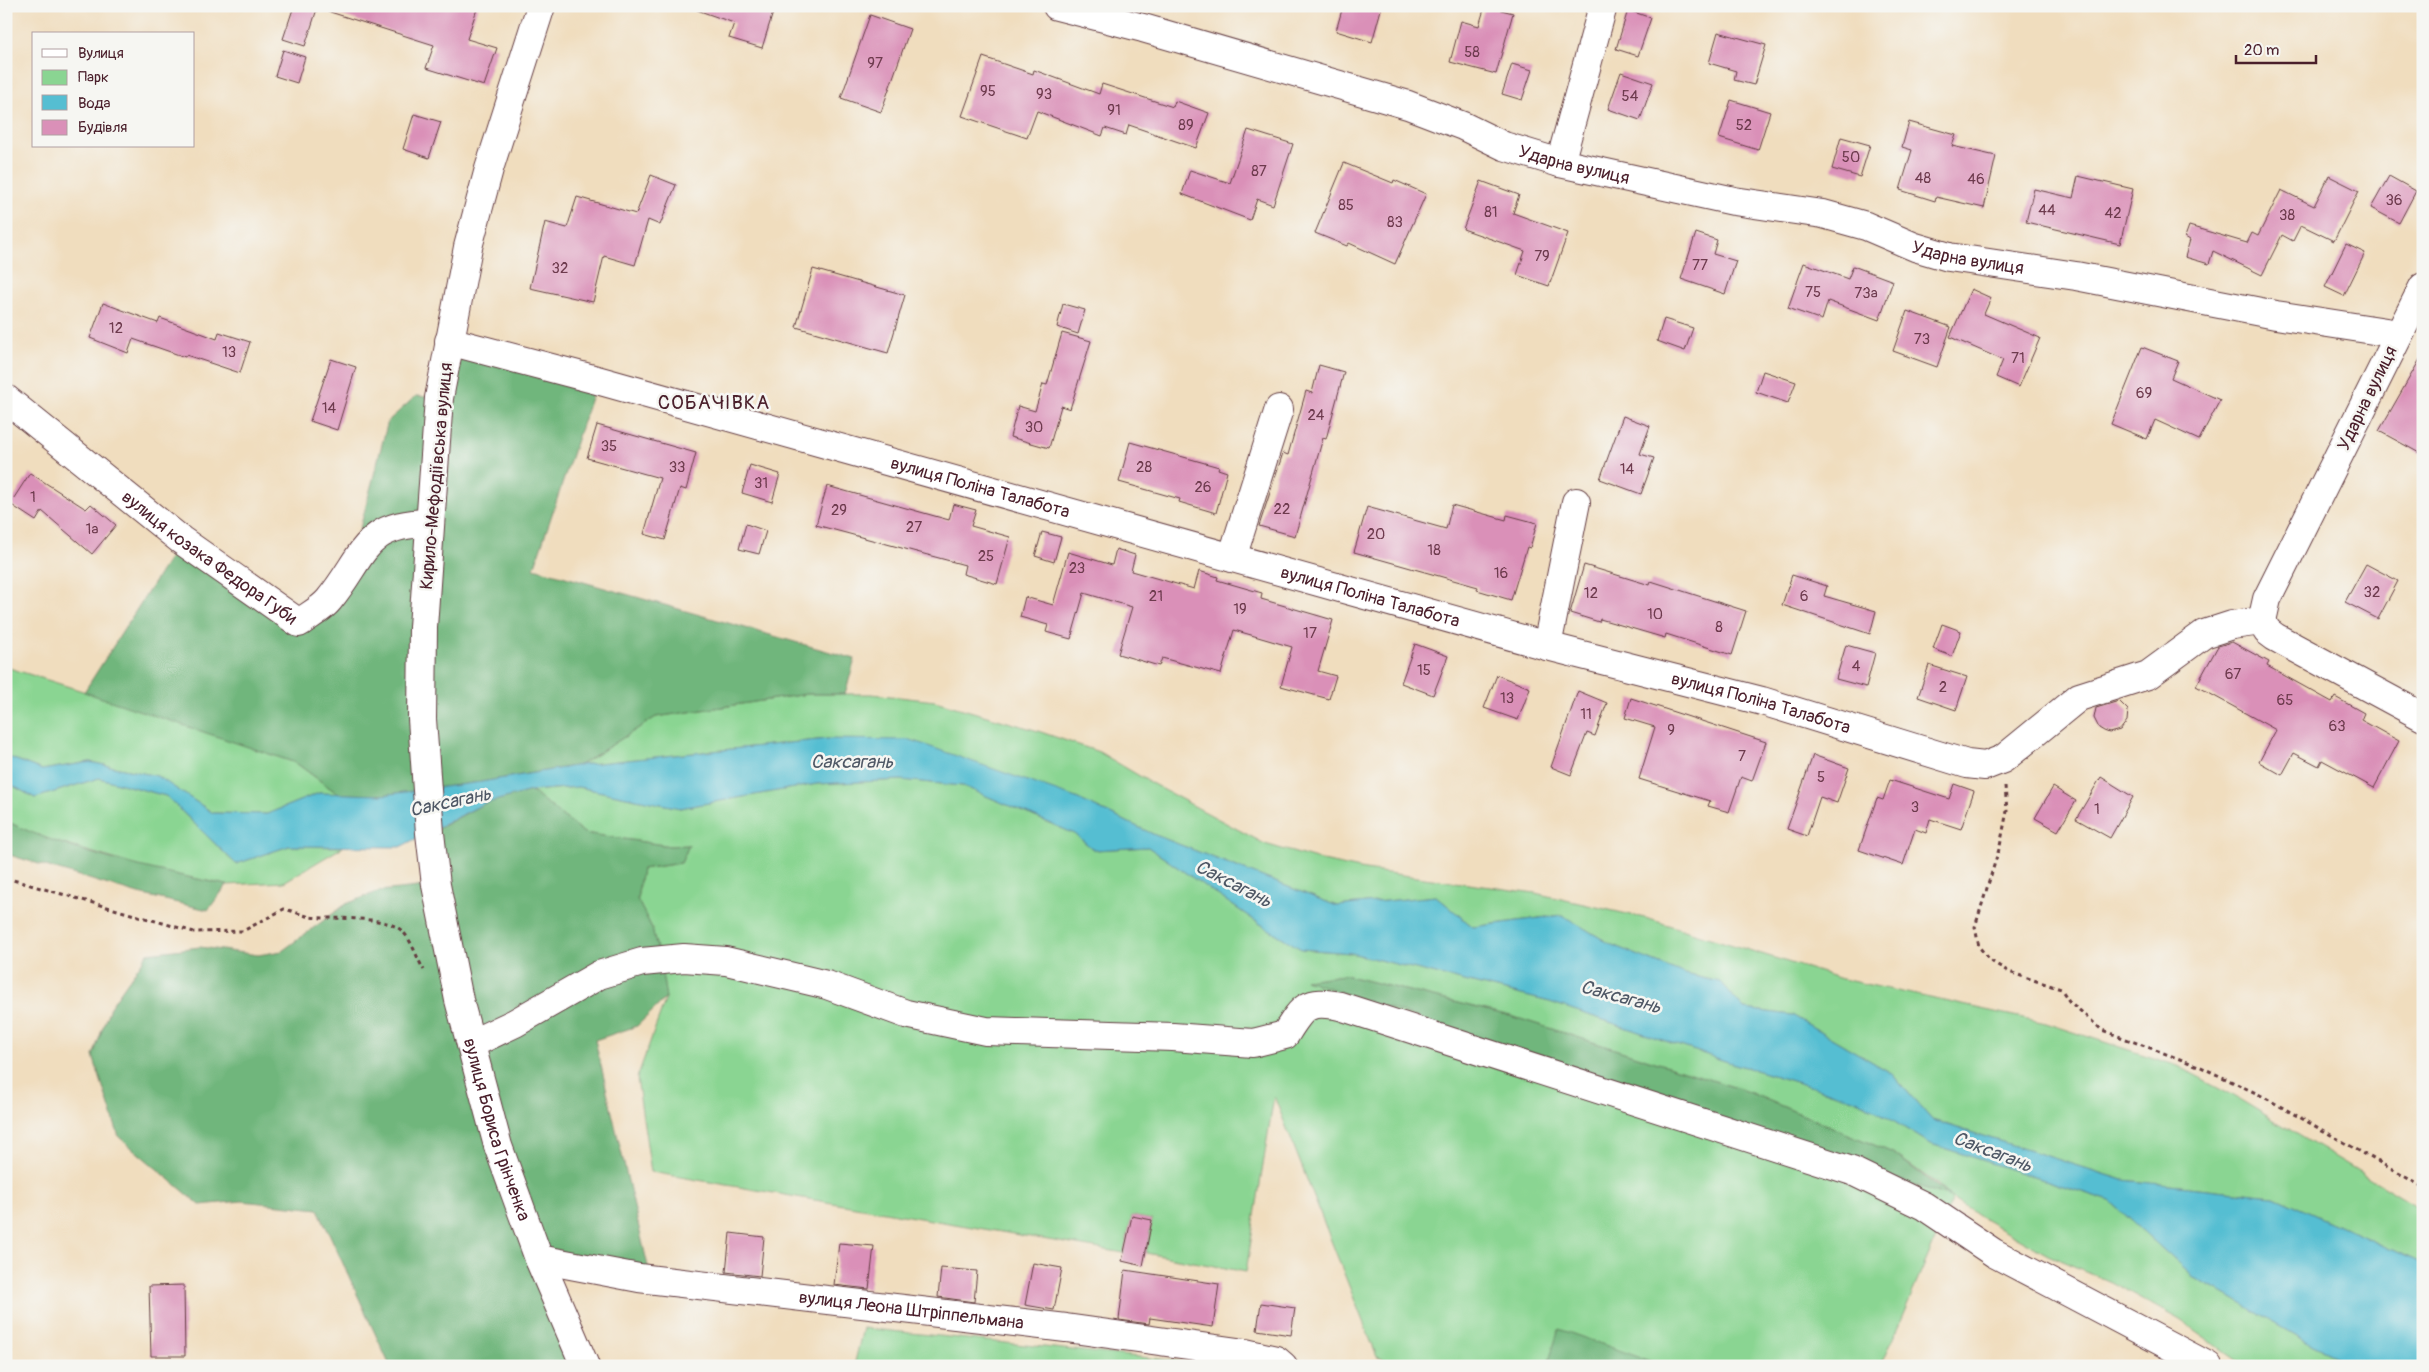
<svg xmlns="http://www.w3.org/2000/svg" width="2429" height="1372" font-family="Pangolin,sans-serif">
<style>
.green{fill:#8ad592;stroke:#6a7a5e;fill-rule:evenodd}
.forest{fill:#6fb67c;stroke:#5c6a54}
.water{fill:#55bed2;stroke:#506e7e}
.building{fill:#da90b8}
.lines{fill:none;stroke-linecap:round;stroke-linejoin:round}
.minor-casing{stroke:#633c41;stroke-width:30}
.path{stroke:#633c41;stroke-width:3;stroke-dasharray:4 4;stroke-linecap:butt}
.minor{stroke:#fff;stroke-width:28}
.labels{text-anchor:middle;stroke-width:5;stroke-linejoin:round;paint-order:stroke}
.number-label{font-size:15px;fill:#6e3b4e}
.street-label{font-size:18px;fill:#4a1f2b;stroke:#f6f6f2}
.water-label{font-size:19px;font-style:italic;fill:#4e5765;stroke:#f6f6f2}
.quarter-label{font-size:20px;letter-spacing:1px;fill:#4a1f2b;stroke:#f6f6f2}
</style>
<rect width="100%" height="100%" fill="#f6f6f2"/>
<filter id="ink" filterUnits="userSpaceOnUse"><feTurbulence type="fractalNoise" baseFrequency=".02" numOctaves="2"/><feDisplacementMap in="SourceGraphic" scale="10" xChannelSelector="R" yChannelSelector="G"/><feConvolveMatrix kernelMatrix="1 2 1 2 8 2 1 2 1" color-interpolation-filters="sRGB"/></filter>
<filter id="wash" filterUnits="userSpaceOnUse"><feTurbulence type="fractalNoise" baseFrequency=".0096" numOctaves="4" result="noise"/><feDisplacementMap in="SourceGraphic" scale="20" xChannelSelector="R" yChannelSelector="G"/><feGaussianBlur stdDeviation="1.12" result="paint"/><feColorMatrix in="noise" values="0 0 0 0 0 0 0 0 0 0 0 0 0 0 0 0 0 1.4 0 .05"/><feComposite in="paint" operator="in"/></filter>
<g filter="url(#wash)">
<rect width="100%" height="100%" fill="#f0ddbe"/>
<g class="green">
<path d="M 6,667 L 143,710 L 296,763 L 338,794 L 319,793 L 267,814 L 213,813 L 157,776 L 90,762 L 42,770 L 6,756 Z"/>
<path d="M 807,694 L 872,694 L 935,701 L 1035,730 L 1099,752 L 1153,784 L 1265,844 L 1323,861 L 1365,870 L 1535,893 L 1649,919 L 1842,979 L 2046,1023 L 2178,1066 L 2229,1093 L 2423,1210 L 2423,1264 L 2273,1196 L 2123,1180 L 1932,1120 L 1891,1073 L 1792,1015 L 1744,1009 L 1720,982 L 1685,974 L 1612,945 L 1562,915 L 1473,927 L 1436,896 L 1337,906 L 1155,835 L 1076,798 L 827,739 L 580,765 L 656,717 Z"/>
<path d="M 99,778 L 166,796 L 236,864 L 289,846 L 343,847 L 284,882 L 227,885 L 148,869 L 40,837 L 6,821 L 6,782 L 35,798 Z"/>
<path d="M 902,780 L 963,786 L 1075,834 L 1094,850 L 1148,847 L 1254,920 L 1301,949 L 1351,953 L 1550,1002 L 1728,1062 L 1860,1101 L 1931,1144 L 2110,1201 L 2191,1275 L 2313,1345 L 2358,1366 L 2244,1365 L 2180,1320 L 2111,1282 L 2048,1255 L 1984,1219 L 1953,1198 L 1881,1366 L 1402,1366 L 1377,1357 L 1274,1096 L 1246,1272 L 1146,1253 L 1152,1220 L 1132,1216 L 1124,1253 L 651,1172 L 637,1078 L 666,998 L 652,928 L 637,899 L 642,869 L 681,863 L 689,845 L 670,846 L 584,833 L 531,791 L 578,787 L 680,808 L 817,784 ZM 1344,975 L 1514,1017 L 1746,1091 L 1893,1153 L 1937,1184 L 1951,1197 L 1306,980 Z"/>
<path d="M 863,1328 L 1225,1366 L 854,1366 Z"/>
</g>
<g class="forest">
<path d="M 449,341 L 597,380 L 534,568 L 855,659 L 845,694 L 807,694 L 656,717 L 580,765 L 481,782 L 382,795 L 338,794 L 296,763 L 84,692 L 181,540 L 299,623 L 350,567 L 388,421 L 416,396 L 439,398 Z"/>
<path d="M 531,791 L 584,833 L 670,846 L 689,845 L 681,863 L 642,869 L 637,899 L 652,928 L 660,960 L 666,998 L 637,1026 L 595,1040 L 651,1279 L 539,1259 L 585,1366 L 390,1366 L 318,1209 L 242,1201 L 200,1205 L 119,1137 L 93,1056 L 110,1007 L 148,953 L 200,947 L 258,955 L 282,951 L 346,904 L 380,891 L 436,885 L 430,833 L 483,804 Z"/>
<path d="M 6,821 C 76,854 152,870 227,885 L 208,910 L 135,893 L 6,854 Z"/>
<path d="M 1344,975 L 1514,1017 L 1746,1091 L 1893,1153 L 1953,1198 L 1305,980 Z"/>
<path d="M 1559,1329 L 1664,1366 L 1547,1366 Z"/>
</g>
<path class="water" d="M 827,739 L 911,740 L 1076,798 L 1155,835 L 1337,906 L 1436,896 L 1473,927 L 1562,915 L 1612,945 L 1685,974 L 1720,982 L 1744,1009 L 1792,1015 L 1891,1073 L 1932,1120 L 2123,1180 L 2273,1196 L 2423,1264 L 2423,1366 L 2358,1366 L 2313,1345 L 2191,1275 L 2110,1201 L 1931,1144 L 1860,1101 L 1728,1062 L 1550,1002 L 1351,953 L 1301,949 L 1254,920 L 1148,847 L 1094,850 L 1075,834 L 963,786 L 901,780 L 817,784 L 680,808 L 578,787 L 531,791 L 483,804 L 400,847 L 289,846 L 236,864 L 166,796 L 99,778 L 35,798 L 6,782 L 6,756 L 42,770 L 90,762 L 157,776 L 213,813 L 267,814 L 319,793 L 382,795 L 481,782 L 580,765 Z"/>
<g id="blocks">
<g class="building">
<path d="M 294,6 L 318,6 L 305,46 L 283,39 Z"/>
<path d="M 328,6 L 478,6 L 467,39 L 497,48 L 484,86 L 426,68 L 434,45 L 327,11 Z"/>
<path d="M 697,6 L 775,6 L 762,48 L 729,38 L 734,23 L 697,10 Z"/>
<path d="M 1343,6 L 1382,6 L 1372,42 L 1336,31 Z"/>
<path d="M 1485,6 L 1513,13 L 1496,74 L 1450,62 L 1461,21 L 1479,26 Z"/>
<path d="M 1628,10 L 1651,18 L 1638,56 L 1616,49 Z"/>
<path d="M 870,15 L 910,29 L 881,112 L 841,98 Z"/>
<path d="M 1718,32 L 1766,45 L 1754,85 L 1734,80 L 1736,71 L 1709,63 Z"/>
<path d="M 283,50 L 305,57 L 297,83 L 275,76 Z"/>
<path d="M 983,57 L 1033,74 L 1034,70 L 1099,94 L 1102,84 L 1173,107 L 1175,101 L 1209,113 L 1196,148 L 1129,125 L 1126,135 L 1105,128 L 1102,136 L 1037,111 L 1027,138 L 962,116 Z"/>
<path d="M 1512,64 L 1532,70 L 1522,100 L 1502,94 Z"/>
<path d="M 1621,72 L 1653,83 L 1640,120 L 1608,109 Z"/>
<path d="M 1731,100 L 1770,112 L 1758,150 L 1719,138 Z"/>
<path d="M 414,114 L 441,122 L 429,158 L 403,149 Z"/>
<path d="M 1909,122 L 1956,135 L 1952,146 L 1996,156 L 1984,208 L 1936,197 L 1935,201 L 1900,190 L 1912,150 L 1902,147 Z"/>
<path d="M 1248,130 L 1293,144 L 1273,205 L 1257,199 L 1250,220 L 1182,194 L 1190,170 L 1230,183 Z"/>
<path d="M 1841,137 L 1870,145 L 1860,177 L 1832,169 Z"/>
<path d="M 1344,163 L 1393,183 L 1394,180 L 1426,194 L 1395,264 L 1349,243 L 1347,246 L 1315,233 Z"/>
<path d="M 651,175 L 676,185 L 660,225 L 648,220 L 635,265 L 604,256 L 593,302 L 530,288 L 545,222 L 567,228 L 577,197 L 636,214 Z"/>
<path d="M 2078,176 L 2133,189 L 2120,244 L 2026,222 L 2034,189 L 2073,198 Z"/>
<path d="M 2329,176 L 2359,191 L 2334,241 L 2301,225 L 2293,241 L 2282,235 L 2262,275 L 2213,251 L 2209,264 L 2185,257 L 2190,240 L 2185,237 L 2189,226 L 2247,243 L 2252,233 L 2258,236 L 2281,190 L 2314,206 Z"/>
<path d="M 2389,176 L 2416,191 L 2399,223 L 2371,208 Z"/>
<path d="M 1481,181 L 1519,195 L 1513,213 L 1568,233 L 1549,286 L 1517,275 L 1525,251 L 1463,229 Z"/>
<path d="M 1696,233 L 1717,240 L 1713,254 L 1736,261 L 1725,294 L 1681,279 Z"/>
<path d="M 2346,244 L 2365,253 L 2344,296 L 2325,287 Z"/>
<path d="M 1804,263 L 1848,279 L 1853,266 L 1893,281 L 1879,320 L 1828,301 L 1822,320 L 1788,308 Z"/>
<path d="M 813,269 L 905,295 L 888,353 L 796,327 Z"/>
<path d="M 1971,289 L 1991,298 L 1984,314 L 2040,338 L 2019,387 L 1996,377 L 2003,360 L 1950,337 Z"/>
<path d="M 103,303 L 158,323 L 160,318 L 217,339 L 219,332 L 250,342 L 240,373 L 186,355 L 185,357 L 133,339 L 128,353 L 90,338 Z"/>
<path d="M 1063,304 L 1085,310 L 1078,334 L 1057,327 Z"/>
<path d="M 1907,311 L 1951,327 L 1937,367 L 1893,351 Z"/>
<path d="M 1664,319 L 1693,328 L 1685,351 L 1657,341 Z"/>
<path d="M 1062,333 L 1091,341 L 1070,409 L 1061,406 L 1049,448 L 1010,437 L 1018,406 L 1035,411 L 1043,384 L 1047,385 Z"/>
<path d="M 2142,347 L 2178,361 L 2171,378 L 2220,400 L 2199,440 L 2155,420 L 2147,439 L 2111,424 Z"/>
<path d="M 2423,354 L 2423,455 L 2379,431 Z"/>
<path d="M 331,359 L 356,367 L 337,430 L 310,421 Z"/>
<path d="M 1319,365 L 1344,372 L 1326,439 L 1323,438 L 1295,536 L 1259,526 L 1283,453 L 1288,455 L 1306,391 L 1312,393 Z"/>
<path d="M 1763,371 L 1796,382 L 1788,403 L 1756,392 Z"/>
<path d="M 1623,416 L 1650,426 L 1640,454 L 1654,458 L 1641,494 L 1600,479 Z"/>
<path d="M 597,425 L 696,453 L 686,490 L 680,488 L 665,540 L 644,534 L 660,478 L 587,458 Z"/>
<path d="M 1130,442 L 1219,467 L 1218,469 L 1227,472 L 1216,513 L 1179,502 L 1180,499 L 1119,482 Z"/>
<path d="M 750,465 L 780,474 L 772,502 L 742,493 Z"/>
<path d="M 30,473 L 86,509 L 91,504 L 116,525 L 92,554 L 42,511 L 36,521 L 10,504 Z"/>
<path d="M 827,486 L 949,520 L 953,504 L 976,510 L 971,526 L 1010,537 L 997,584 L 963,574 L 965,565 L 816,525 Z"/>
<path d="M 1452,505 L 1506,520 L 1507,515 L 1537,523 L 1530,548 L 1527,547 L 1511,600 L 1477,590 L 1478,587 L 1354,552 L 1367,507 L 1446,529 Z"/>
<path d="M 746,524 L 766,531 L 759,554 L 739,549 Z"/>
<path d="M 1042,532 L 1061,537 L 1054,562 L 1035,556 Z"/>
<path d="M 1116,549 L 1135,555 L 1131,571 L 1194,589 L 1199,571 L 1218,577 L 1217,580 L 1262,593 L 1261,599 L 1333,620 L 1318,671 L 1336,676 L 1329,699 L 1281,686 L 1292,647 L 1234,630 L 1221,674 L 1162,658 L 1159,666 L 1118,654 L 1132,607 L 1084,593 L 1071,639 L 1046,632 L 1048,625 L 1020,617 L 1025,597 L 1053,605 L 1068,552 L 1112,565 Z"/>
<path d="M 2366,564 L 2398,581 L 2378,619 L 2345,602 Z"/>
<path d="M 1584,565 L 1650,585 L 1651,581 L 1746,611 L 1732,655 L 1666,634 L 1665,638 L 1600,619 L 1599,622 L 1570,613 Z"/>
<path d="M 1792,575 L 1827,586 L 1824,596 L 1876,611 L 1870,634 L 1782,605 Z"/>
<path d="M 1942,624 L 1961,631 L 1952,656 L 1933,649 Z"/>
<path d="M 2232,642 L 2269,662 L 2267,666 L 2332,702 L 2335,697 L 2364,713 L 2361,720 L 2399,741 L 2374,788 L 2322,760 L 2319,766 L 2294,753 L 2282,775 L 2259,762 L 2276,730 L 2196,686 L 2218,646 Z"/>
<path d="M 1415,644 L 1448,656 L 1433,695 L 1401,683 Z"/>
<path d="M 1846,645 L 1875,653 L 1866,687 L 1836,679 Z"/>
<path d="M 1929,665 L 1967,677 L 1956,710 L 1918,697 Z"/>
<path d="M 1497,675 L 1530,688 L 1518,720 L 1484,708 Z"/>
<path d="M 1578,691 L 1607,703 L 1595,736 L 1587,733 L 1571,775 L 1551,767 Z"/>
<path d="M 1631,698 L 1766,742 L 1752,781 L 1741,777 L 1729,812 L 1708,806 L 1710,801 L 1639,779 L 1655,727 L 1625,718 Z"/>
<path d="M 2119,701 L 2128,710 L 2127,721 L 2120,730 L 2109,733 L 2104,731 L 2099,728 L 2094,718 L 2096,708 Z"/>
<path d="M 1813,755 L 1849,768 L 1837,803 L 1820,797 L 1807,836 L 1787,829 Z"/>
<path d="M 2101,777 L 2133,797 L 2110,838 L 2076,819 Z"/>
<path d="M 1890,780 L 1949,799 L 1954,784 L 1974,791 L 1961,829 L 1930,819 L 1926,833 L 1915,829 L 1903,865 L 1859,850 L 1877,798 L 1883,800 Z"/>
<path d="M 2053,787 L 2076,801 L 2058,831 L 2035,818 Z"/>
<path d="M 1132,1216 L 1152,1220 L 1143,1266 L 1122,1261 Z"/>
<path d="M 730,1233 L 764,1237 L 760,1276 L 726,1272 Z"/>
<path d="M 839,1243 L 874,1246 L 869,1289 L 834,1285 Z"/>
<path d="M 1033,1263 L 1062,1268 L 1054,1310 L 1025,1305 Z"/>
<path d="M 941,1268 L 977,1271 L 974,1302 L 938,1297 Z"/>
<path d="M 1125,1270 L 1219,1284 L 1213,1327 L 1150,1318 L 1149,1324 L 1119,1320 Z"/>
<path d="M 184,1285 L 185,1356 L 151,1356 L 149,1286 Z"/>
<path d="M 1261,1303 L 1295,1308 L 1291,1335 L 1257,1330 Z"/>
</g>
</g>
</g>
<g filter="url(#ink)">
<use href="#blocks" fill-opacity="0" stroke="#633c41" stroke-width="1"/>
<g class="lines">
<g class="minor-casing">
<g id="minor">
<path id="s1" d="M 541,6 L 489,169 L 468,247 L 439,398 L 423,627 L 422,719 L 430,833 L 436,885 L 459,1000 L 498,1146 L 539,1259 L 585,1366"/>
<path id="s2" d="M 1057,6 L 1143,28 L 1408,105 L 1463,126 L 1504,146 L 1560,163 L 1734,201 L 1823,214 L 1866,226 L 1915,247 L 1949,257 L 2076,276 L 2276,315 L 2399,334"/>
<path d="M 1560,163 L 1603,6"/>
<path d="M 2423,287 L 2267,599 L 2262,621 L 2267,631 L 2275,637 L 2423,717"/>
<path id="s3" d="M 449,341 L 597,380 L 1547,646 L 1762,701 L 1967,764 L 1985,766 L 2003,759 L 2079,697 L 2148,675 L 2204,634 L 2232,625 L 2262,621"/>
<path id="s4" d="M 6,399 L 181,540 L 299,623 C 308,616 322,609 329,600 C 365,556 363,523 430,523"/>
<path d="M 1232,558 L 1279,409"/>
<path d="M 1547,646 L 1576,502"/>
<path d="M 471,1044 L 515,1023 L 599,975 L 642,962 L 684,958 L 726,961 L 827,985 L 906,1014 L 986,1031 L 1173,1037 L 1253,1043 L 1285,1035 C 1302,1008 1306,999 1340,1006 L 1852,1171 L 1924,1206 L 1994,1253 L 2208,1366"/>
<path id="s5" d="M 539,1259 L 639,1278 L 1066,1328 L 1245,1353 L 1276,1360 L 1283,1366"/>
</g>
</g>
<g class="path">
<path d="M 2005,786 L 2007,811 L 2000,846 L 1975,927 L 1979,947 L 1991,961 L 2009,972 L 2061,989 L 2069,1001 L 2102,1030 L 2201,1067 L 2262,1096 L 2423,1187"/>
<path d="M 6,878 L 194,932 L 243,931 L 284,909 C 293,911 302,915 310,917 C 334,920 388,914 404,933 C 413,943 417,959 424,970"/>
</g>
<use href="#minor" class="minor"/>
</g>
</g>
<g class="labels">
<g class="number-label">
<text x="1472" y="57">58</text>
<text x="875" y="68">97</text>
<text x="988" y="96">95</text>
<text x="1044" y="99">93</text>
<text x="1630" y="101">54</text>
<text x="1114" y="115">91</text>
<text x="1186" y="130">89</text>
<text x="1744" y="130">52</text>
<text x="1851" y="162">50</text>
<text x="1259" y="176">87</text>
<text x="1923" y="183">48</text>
<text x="1976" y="184">46</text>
<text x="2394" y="205">36</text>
<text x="1346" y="210">85</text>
<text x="2047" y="215">44</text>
<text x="1491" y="217">81</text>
<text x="2113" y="218">42</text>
<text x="2287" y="220">38</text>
<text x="1395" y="227">83</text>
<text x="1542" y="261">79</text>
<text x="1700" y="270">77</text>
<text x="560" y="273">32</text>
<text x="1813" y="297">75</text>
<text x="1866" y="298">73а</text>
<text x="116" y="333">12</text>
<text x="1922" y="344">73</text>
<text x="229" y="357">13</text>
<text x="2018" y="363">71</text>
<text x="2144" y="398">69</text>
<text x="329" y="413">14</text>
<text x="1316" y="420">24</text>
<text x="1034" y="432">30</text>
<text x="609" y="451">35</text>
<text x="677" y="472">33</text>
<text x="1144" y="472">28</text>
<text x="1627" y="474">14</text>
<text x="761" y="488">31</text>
<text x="1203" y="492">26</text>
<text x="33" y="502">1</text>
<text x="1282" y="514">22</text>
<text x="839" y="515">29</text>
<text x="914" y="532">27</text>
<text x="92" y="534">1а</text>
<text x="1376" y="539">20</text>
<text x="1434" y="555">18</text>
<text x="986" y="561">25</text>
<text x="1077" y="573">23</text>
<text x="1501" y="578">16</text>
<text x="2372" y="597">32</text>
<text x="1591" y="598">12</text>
<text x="1156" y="601">21</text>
<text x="1804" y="601">6</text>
<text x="1240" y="614">19</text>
<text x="1655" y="619">10</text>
<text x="1719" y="632">8</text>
<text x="1310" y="638">17</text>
<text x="1856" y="671">4</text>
<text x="1424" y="675">15</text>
<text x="2233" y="679">67</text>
<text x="1943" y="692">2</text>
<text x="1507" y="703">13</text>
<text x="2285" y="705">65</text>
<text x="1586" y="719">11</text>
<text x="2337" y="731">63</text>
<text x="1671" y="735">9</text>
<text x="1742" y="761">7</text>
<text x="1821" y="782">5</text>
<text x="1915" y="812">3</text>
<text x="2097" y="814">1</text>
</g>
<g class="street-label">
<text dy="6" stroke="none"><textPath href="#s2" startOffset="542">Ударна вулиця</textPath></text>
<text dy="6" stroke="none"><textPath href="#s2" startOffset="948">Ударна вулиця</textPath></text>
<text transform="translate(2367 398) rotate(-64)" y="6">Ударна вулиця</text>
<text transform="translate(436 476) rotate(-85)" y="6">Кирило-Мефодіївська вулиця</text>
<text dy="6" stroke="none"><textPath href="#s3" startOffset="551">вулиця Поліна Талабота</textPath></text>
<text dy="6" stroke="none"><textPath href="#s4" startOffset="258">вулиця козака Федора Губи</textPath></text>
<text dy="6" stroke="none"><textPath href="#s3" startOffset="956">вулиця Поліна Талабота</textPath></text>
<text dy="6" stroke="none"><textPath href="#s3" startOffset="1361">вулиця Поліна Талабота</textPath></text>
<text dy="6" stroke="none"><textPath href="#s1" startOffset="1146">вулиця Бориса Грінченка</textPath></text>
<text dy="6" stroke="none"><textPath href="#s5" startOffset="376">вулиця Леона Штріппельмана</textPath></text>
</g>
<g class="water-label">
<text x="852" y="768">Саксагань</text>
<text transform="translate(450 801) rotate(-12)" y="7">Саксагань</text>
<text transform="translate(1234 883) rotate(27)" y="7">Саксагань</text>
<text transform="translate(1621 996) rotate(15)" y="7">Саксагань</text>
<text transform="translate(1993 1151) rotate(21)" y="7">Саксагань</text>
</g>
<g class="quarter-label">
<text x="714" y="409">СОБАЧІВКА</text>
</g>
</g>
<rect width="2429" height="1372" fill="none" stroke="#f6f6f2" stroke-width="25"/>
<rect x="32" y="32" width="162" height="115" fill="#f6f6f2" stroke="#b1a0a2"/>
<rect x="42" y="49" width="25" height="8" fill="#ffffff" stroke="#b1a0a2"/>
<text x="78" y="58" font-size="15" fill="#4a1f2b">Вулиця</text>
<rect x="42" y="70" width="25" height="15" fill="#8ad592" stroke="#b1a0a2"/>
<text x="78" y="82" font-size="15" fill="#4a1f2b">Парк</text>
<rect x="42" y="95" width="25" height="15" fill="#55bed2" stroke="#b1a0a2"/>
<text x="78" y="108" font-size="15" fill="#4a1f2b">Вода</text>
<rect x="42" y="120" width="25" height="15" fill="#da90b8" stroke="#b1a0a2"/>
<text x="78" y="132" font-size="15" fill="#4a1f2b">Будівля</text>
<path d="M2236 55v8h80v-8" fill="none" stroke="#4a1f2b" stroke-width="2.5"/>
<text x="2244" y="55" font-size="15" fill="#4a1f2b" stroke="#f6f6f2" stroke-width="4" paint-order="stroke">20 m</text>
</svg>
